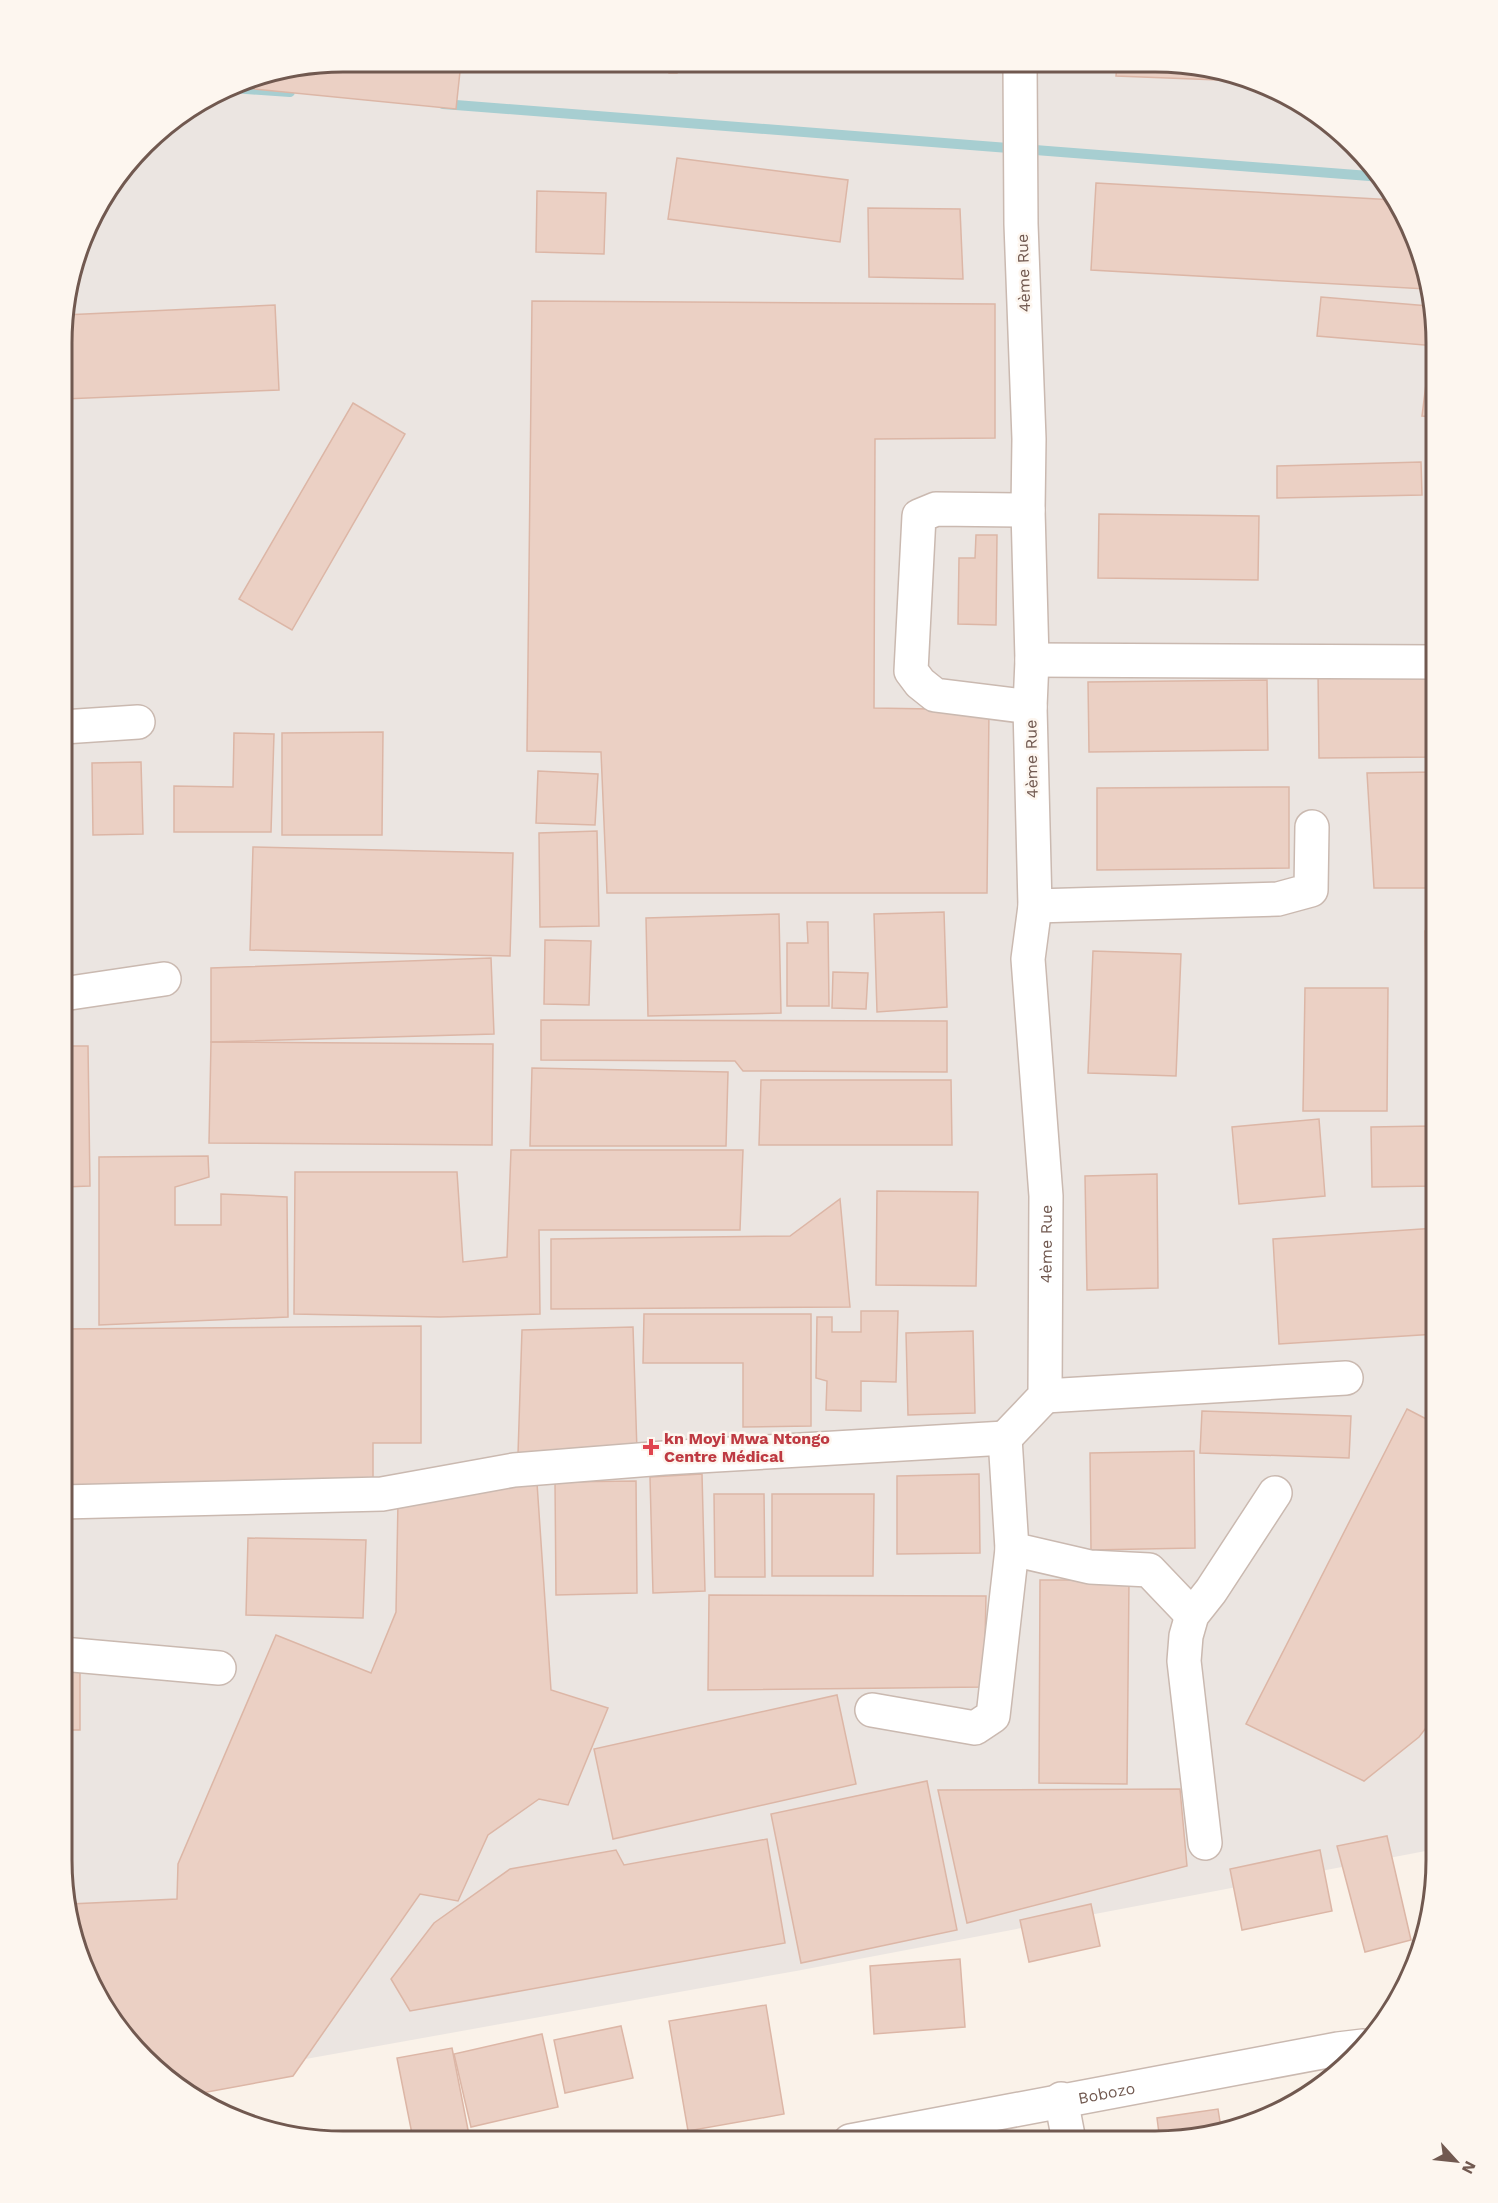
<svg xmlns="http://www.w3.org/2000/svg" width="1498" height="2203" font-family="'Work Sans',sans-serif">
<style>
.industrial{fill:#ebe5e1}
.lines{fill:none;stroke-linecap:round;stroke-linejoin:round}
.stream{stroke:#a7ced1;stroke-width:10}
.building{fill:#ebd0c4;stroke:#dcb6a6;stroke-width:1.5}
.minor-casing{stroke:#cab9b0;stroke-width:36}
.minor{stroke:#fff;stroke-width:33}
.health-dot{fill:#e0444e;stroke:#fdf6ef;stroke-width:2}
.labels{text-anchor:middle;stroke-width:5;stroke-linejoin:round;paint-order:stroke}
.street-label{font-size:16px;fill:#715950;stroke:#fdf6ef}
.health-label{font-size:16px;font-weight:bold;fill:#be3a42;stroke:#fdf6ef;text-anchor:start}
.rim{fill:none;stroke:#715950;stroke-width:3}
</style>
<rect width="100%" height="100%" fill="#faf2e9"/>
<path class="industrial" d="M 343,62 L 1192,64 L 1263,83 L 1326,119 L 1378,171 L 1415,235 L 1436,343 L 1436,1849 L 796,1971 L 172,2083 L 120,2032 L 83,1968 L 62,1860 L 64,306 L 99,202 L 158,131 L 252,77 Z"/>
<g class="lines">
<g class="stream">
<path d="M 233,88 L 290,92"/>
<path d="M 443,104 L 1382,177"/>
</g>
</g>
<g class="building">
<path d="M 343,62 L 461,62 L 456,109 L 235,87 L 252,77 Z"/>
<path d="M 678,62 L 677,73 L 669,73 L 660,62 Z"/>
<path d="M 1117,64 L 1192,64 L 1244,78 L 1244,81 L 1116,76 Z"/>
<path d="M 677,158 L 848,180 L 840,242 L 668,219 Z"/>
<path d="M 1096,183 L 1395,200 L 1415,235 L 1426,289 L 1091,270 Z"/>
<path d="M 537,191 L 606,193 L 604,254 L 536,252 Z"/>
<path d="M 868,208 L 960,209 L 963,279 L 869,277 Z"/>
<path d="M 1321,297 L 1429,306 L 1436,346 L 1317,336 Z"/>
<path d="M 532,301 L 995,304 L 995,438 L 875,439 L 874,708 L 989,710 L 987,893 L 607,893 L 601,752 L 527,751 Z"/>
<path d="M 275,305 L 279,390 L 64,399 L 64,315 Z"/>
<path d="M 1429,360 L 1436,361 L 1436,417 L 1422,416 Z"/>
<path d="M 353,403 L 405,434 L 292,630 L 239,599 Z"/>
<path d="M 1421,462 L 1422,495 L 1277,498 L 1277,466 Z"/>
<path d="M 1099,514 L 1259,516 L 1258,580 L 1098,578 Z"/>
<path d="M 976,535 L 997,535 L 996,625 L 958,624 L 959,558 L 975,558 Z"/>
<path d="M 1436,671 L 1436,757 L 1319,758 L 1318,672 Z"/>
<path d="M 1267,680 L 1268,750 L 1089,752 L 1088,682 Z"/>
<path d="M 383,732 L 382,835 L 282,835 L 282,733 Z"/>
<path d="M 234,733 L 274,734 L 271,832 L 174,832 L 174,786 L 233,787 Z"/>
<path d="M 141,762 L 143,834 L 93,835 L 92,763 Z"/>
<path d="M 538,771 L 598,774 L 595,825 L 536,823 Z"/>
<path d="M 1436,772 L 1436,888 L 1374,888 L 1367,773 Z"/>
<path d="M 1289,787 L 1289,868 L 1097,870 L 1097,788 Z"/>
<path d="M 597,831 L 599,926 L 540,927 L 539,833 Z"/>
<path d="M 253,847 L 513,853 L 510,956 L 250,950 Z"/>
<path d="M 944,912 L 947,1007 L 877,1012 L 874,914 Z"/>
<path d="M 779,914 L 781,1013 L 648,1016 L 646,918 Z"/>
<path d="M 807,922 L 828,922 L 829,1006 L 787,1006 L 787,943 L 808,943 Z"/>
<path d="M 1436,930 L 1436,991 L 1426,992 L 1425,931 Z"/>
<path d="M 545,940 L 591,941 L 589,1005 L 544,1004 Z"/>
<path d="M 1093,951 L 1181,954 L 1176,1076 L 1088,1073 Z"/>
<path d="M 491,958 L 494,1034 L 211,1042 L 211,968 Z"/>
<path d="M 833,972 L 868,973 L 866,1009 L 832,1008 Z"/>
<path d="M 1305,988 L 1388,988 L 1387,1111 L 1303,1111 Z"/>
<path d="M 1435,995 L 1436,995 L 1436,1047 L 1433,1047 Z"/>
<path d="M 541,1020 L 947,1021 L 947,1072 L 743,1071 L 735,1061 L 541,1060 Z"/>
<path d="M 211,1042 L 493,1044 L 492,1145 L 209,1143 Z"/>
<path d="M 63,1046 L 88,1046 L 90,1186 L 63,1187 Z"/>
<path d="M 532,1068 L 728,1072 L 726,1146 L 530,1146 Z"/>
<path d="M 761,1080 L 951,1080 L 952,1145 L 759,1145 Z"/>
<path d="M 1436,1081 L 1436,1118 L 1432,1118 L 1433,1082 Z"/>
<path d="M 1319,1119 L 1325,1196 L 1239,1204 L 1232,1127 Z"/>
<path d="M 1431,1126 L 1432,1186 L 1372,1187 L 1371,1127 Z"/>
<path d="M 511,1150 L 743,1150 L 740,1230 L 539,1230 L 540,1314 L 440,1317 L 294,1314 L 295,1172 L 457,1172 L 463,1262 L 507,1257 Z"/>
<path d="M 208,1156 L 209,1177 L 175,1187 L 175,1225 L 221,1225 L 221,1194 L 287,1197 L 288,1317 L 99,1325 L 99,1157 Z"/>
<path d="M 1157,1174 L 1158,1288 L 1087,1290 L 1085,1176 Z"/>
<path d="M 877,1191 L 978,1192 L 976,1286 L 876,1285 Z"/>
<path d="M 840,1199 L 850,1307 L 551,1309 L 551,1239 L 790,1236 Z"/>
<path d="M 1436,1228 L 1436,1334 L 1279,1344 L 1273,1239 Z"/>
<path d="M 861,1311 L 898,1311 L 896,1382 L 861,1381 L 861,1411 L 826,1410 L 827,1381 L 816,1378 L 817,1317 L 832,1317 L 832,1332 L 861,1332 Z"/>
<path d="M 644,1314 L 811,1314 L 811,1426 L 743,1427 L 743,1363 L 643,1363 Z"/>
<path d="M 421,1326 L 421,1443 L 373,1443 L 373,1484 L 62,1487 L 62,1329 Z"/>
<path d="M 633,1327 L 637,1451 L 518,1454 L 522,1330 Z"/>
<path d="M 973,1331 L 975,1413 L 908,1415 L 906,1333 Z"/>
<path d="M 1407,1409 L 1436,1424 L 1436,1715 L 1419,1737 L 1364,1781 L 1246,1724 Z"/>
<path d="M 1202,1411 L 1351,1416 L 1349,1458 L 1200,1453 Z"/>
<path d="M 1194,1451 L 1195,1548 L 1091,1550 L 1090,1453 Z"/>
<path d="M 702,1474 L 705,1591 L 653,1593 L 650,1477 Z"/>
<path d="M 979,1474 L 980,1553 L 897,1554 L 897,1476 Z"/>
<path d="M 636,1481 L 637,1593 L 556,1595 L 555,1482 Z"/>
<path d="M 537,1483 L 551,1690 L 608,1708 L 568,1805 L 539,1799 L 488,1835 L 458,1901 L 420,1894 L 293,2076 L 191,2095 L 172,2084 L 120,2032 L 83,1968 L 70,1904 L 177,1899 L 178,1864 L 276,1635 L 371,1673 L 396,1612 L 398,1501 Z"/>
<path d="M 714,1494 L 764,1494 L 765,1577 L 715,1577 Z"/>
<path d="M 772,1494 L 874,1494 L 873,1576 L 772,1576 Z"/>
<path d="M 248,1538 L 366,1540 L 363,1618 L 246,1615 Z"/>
<path d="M 1040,1580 L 1129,1580 L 1127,1784 L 1039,1783 Z"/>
<path d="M 709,1595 L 986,1596 L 984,1687 L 708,1690 Z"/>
<rect x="62" y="1667" width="18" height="63"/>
<path d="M 837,1695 L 856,1784 L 613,1839 L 594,1749 Z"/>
<path d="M 927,1781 L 957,1930 L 801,1963 L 771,1814 Z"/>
<path d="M 1180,1789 L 1187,1866 L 967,1923 L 938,1790 Z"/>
<path d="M 1387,1836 L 1411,1940 L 1365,1952 L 1337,1846 Z"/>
<path d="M 767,1839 L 785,1943 L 410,2011 L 391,1979 L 434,1923 L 510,1869 L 616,1850 L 624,1865 Z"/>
<path d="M 1320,1850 L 1332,1911 L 1242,1930 L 1230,1869 Z"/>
<path d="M 1091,1904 L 1100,1946 L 1029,1962 L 1020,1920 Z"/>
<path d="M 960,1959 L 965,2027 L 874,2034 L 870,1966 Z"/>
<path d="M 766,2005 L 784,2114 L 688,2131 L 669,2021 Z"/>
<path d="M 621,2026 L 633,2078 L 565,2093 L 554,2040 Z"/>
<path d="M 542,2034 L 558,2107 L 471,2127 L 454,2054 Z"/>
<path d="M 452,2048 L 470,2140 L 413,2139 L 397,2058 Z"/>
<path d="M 1218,2109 L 1221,2128 L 1160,2141 L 1157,2118 Z"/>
<path d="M 242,2112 L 244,2122 L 225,2114 Z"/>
</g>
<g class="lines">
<g class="minor-casing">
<g id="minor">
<path d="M 1028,510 L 936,509 L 919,516 L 911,671 L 920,683 L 935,695 L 1030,707"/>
<path d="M 1032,660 L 1436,662"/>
<path d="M 63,727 L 138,722"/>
<path d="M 1035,906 L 1278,899 L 1311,890 L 1312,827"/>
<path d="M 63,994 L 164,979"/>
<path d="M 1045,1396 L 1346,1378"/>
<path id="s1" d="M 1005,1438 L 1045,1396 L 1046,1196 L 1028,959 L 1035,906 L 1030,707 L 1032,660 L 1028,510 L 1029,439 L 1021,224 L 1020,63"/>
<path d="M 1005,1438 L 1012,1549 L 1090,1567 L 1149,1570 L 1192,1615"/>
<path d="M 62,1502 L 382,1494 L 514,1470 L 664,1458 L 1005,1438"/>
<path d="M 62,1654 L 219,1668"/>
<path d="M 872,1710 L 975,1728 L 993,1716 L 1012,1549"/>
<path d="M 1205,1843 L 1184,1661 L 1186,1636 L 1192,1615 L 1211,1591 L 1275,1493"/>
<path d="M 1061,2099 L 1069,2141"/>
<path id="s2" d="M 850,2141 L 1338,2049 L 1363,2046"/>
</g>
</g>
<use href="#minor" class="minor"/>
</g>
<path class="health-dot" d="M648 1438h6v6h6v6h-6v6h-6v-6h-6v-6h6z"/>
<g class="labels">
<g class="street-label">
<text transform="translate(1023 273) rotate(-92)" y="6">4ème Rue</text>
<text transform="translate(1031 759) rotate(-91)" y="6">4ème Rue</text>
<text dy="6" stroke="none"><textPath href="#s1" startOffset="210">4ème Rue</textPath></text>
<text dy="6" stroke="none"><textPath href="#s2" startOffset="261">Bobozo</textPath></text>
</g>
<g class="health-label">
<text x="664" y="1444">kn Moyi Mwa Ntongo<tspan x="664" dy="18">Centre Médical</tspan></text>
</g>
</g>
<path d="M0 0H1498V2203H0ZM343 72H1155A271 271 0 0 1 1426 343V1860A271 271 0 0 1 1155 2131H343A271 271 0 0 1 72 1860V343A271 271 0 0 1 343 72Z" fill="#fdf6ef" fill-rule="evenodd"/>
<path class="rim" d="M343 72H1155A271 271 0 0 1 1426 343V1860A271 271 0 0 1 1155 2131H343A271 271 0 0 1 72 1860V343A271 271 0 0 1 343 72Z"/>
<g transform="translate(1456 2161) rotate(117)" stroke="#fdf6ef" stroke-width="4.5" paint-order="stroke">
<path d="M0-4.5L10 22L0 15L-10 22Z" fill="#715950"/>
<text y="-9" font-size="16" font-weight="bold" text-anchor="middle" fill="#715950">N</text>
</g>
</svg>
